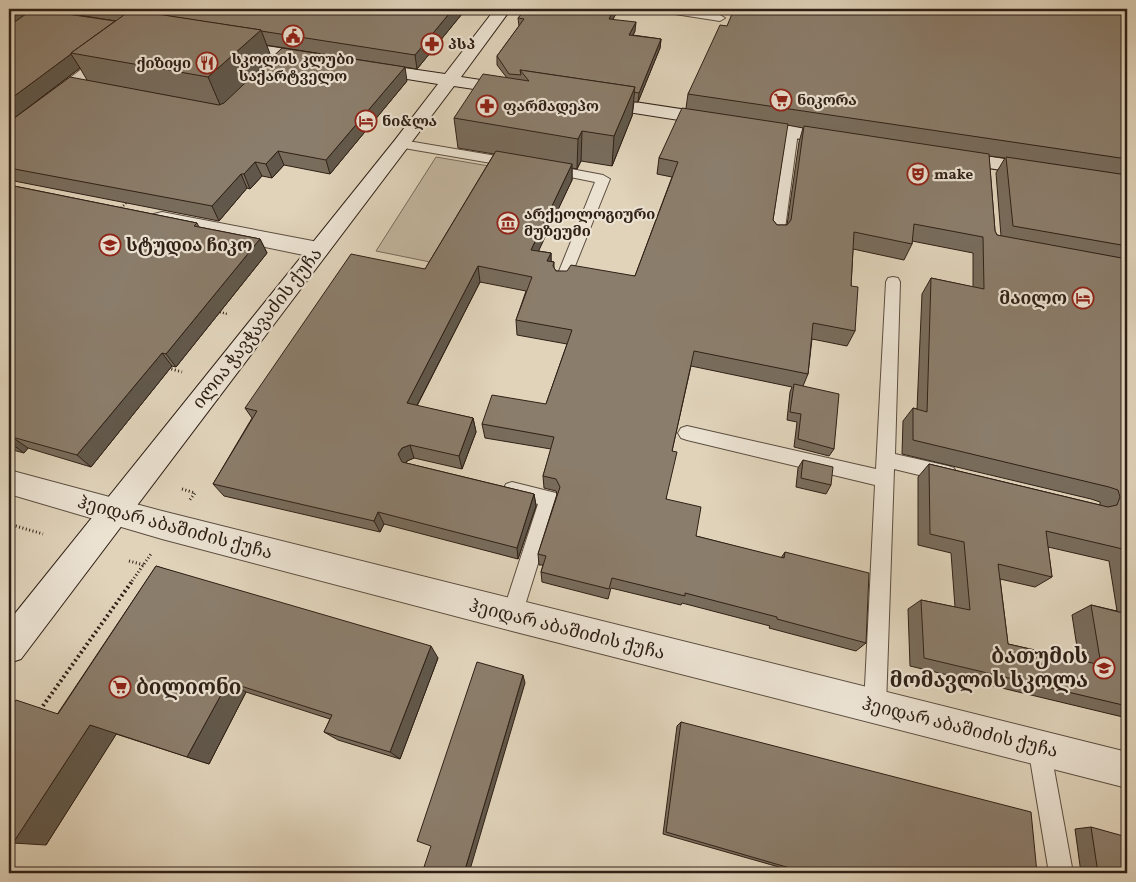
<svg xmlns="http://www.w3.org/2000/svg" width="1136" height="882" font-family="Vollkorn,'Noto Serif Georgian',serif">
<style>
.green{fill:#c2b59e;stroke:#786a5a}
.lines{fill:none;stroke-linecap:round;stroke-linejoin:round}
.lane-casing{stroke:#5b4d3f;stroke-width:2}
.street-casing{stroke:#5b4d3f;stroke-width:2}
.secondary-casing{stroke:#2f2016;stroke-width:2}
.path-far2{stroke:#2f2016;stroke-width:2.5;stroke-dasharray:1 2;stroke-linecap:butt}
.path-far1{stroke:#2f2016;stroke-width:3;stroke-dasharray:1 2.5;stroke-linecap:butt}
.path{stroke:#2f2016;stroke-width:4;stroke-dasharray:2 3;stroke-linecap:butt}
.lane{fill:#ebe2d2;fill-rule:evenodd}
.street{fill:#ebe2d2;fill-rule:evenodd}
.secondary{fill:#ebe2d2;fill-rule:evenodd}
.wall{fill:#786c5c;stroke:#2f2016;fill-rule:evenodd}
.shaded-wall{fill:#61584b;stroke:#2f2016}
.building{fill:#8b7d6b;stroke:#2f2016}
.labels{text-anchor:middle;stroke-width:4.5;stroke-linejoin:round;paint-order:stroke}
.far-poi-label{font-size:15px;font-weight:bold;fill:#2f2016;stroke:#ebe2d2;text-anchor:start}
.poi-label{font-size:18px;font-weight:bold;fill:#2f2016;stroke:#ebe2d2;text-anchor:start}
.street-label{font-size:18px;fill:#2f2016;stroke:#ebe2d2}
.near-poi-label{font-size:21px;font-weight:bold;fill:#2f2016;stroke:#ebe2d2;text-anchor:end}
</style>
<rect width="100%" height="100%" fill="#e0d3ba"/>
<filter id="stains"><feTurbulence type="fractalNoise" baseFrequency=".004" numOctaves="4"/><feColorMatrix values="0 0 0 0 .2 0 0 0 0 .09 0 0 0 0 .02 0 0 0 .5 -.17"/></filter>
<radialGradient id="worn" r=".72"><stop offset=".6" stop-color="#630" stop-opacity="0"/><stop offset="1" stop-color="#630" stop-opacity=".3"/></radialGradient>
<path class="green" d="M 436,157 L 489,166 L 435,263 L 376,251 Z"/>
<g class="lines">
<g class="lane-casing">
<g id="lane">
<path d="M 657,9 L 680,9 L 720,15 L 725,18 L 720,21 L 662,12 Z"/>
<path d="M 792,128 L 798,132 L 784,236 L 782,239 L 772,239 L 770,236 L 786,132 Z"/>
<path d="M 402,140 L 514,159 L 520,163 L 514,167 L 398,147 L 396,144 L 398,141 Z"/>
<path d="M 550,165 L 603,175 L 610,179 L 569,281 L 567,285 L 562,286 L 557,285 L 555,281 L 595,182 L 545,172 L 544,169 L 545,166 Z"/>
<path d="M 893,277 L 898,278 L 900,282 L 895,454 L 948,466 L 954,468 L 957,474 L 954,480 L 948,482 L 894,469 L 886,706 L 883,714 L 875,717 L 867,714 L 864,706 L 875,485 L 687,440 L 681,438 L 678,433 L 681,428 L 687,426 L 876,469 L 886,282 L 888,278 Z"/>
<path d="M 512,482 L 556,493 L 558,499 L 522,615 L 519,622 L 512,625 L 505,622 L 502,615 L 538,504 L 506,496 L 503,490 L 506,484 Z"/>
<path d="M 1039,736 L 1047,739 L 1050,747 L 1073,873 L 1049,873 L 1028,747 L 1031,739 Z"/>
</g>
</g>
<g class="street-casing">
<g id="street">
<path d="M 114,48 L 120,49 L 123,53 L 120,57 L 16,137 L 9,139 L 9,124 L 108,49 Z"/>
<path d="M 162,212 L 318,242 L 326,245 L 329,250 L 326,255 L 318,258 L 154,224 L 151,219 L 154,214 Z"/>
<path d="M 9,470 L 162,511 L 1127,752 L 1127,788 L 512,631 L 162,539 L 9,494 Z"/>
</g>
</g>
<g class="secondary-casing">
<g id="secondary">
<path d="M 9,9 C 29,9 50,11 70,16 L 72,19 L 70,22 L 64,24 L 9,15 Z"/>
<path d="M 495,9 L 511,9 L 461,77 L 519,86 L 522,90 L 519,94 L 513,95 L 454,86 L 21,659 L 9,663 L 9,621 L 395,140 L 438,84 L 364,72 L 361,68 L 364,64 L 370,63 L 445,74 Z"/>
<path d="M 232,41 L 313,53 L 319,54 L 322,58 L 319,62 L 313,63 L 226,50 L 224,46 L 226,42 Z"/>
<path d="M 595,96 L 839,133 L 846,135 L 849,139 L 846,143 L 839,145 L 589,106 L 586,102 L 589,98 Z"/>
<path d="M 953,151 L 1037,164 L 1044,166 L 1047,170 L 1044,174 L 1037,176 L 946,161 L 943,157 L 946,153 Z"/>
</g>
</g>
<g class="path-far2">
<path d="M 119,210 L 129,200"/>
<path d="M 220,312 L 227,314"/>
</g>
<g class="path-far1">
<path d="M 168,368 L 182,372"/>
<path d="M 182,489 L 195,493 L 189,501"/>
<path d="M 9,524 L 43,534"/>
<path d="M 129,561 L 144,565"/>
<path d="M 132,581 L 151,554"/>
</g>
<path class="path" d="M 40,710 L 133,580"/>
<use href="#lane" class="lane"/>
<use href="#street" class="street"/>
<use href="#secondary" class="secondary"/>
</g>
<g class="wall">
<path d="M 20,9 L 24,15 L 115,21 L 116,21 L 41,9 L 466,9 L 417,69 L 266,45 L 271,58 L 407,81 L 330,174 L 284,165 L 272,178 L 262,176 L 250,189 L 247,188 L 219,221 L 9,180 L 9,122 L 87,80 L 80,68 L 9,122 Z"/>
<path d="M 526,9 L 619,9 L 613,19 L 635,31 L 633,35 L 661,39 L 660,48 L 638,102 L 634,102 L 632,116 L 612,166 L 581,161 L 577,169 L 572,168 L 572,180 L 538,251 L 551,253 L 551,261 L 554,262 L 554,268 L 556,271 L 635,276 L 672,177 L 657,174 L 659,158 L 686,108 L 688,94 L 727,26 L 1127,9 L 1127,718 L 910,666 L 908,609 L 921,600 L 955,607 L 951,553 L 918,545 L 918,477 L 929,464 L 1100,505 L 1100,502 L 1091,499 L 902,454 L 903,421 L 913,408 L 917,409 L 922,294 L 931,278 L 973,287 L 973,253 L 912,241 L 912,244 L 904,260 L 853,249 L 851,286 L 855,331 L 847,346 L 812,339 L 808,374 L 803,386 L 834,449 L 829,456 L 794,447 L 797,422 L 787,420 L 790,392 L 792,387 L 691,366 L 672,451 L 666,499 L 696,536 L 781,558 L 785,552 L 866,643 L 856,651 L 769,628 L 770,626 L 682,603 L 681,605 L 611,588 L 608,599 L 542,582 L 541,572 L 543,565 L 539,565 L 538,554 L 557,494 L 556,491 L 544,488 L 543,476 L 551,449 L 485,438 L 482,424 L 546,404 L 567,344 L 517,335 L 516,320 L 526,291 L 480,282 L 417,406 L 473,418 L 476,432 L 462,469 L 414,458 L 407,461 L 406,463 L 534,494 L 536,506 L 518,559 L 384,524 L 380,532 L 224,496 L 213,484 L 252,418 L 245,408 L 425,269 L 494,154 L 458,148 L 454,118 L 507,78 L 497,65 L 497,56 L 519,26 L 518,18 ZM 787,125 L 803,128 L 799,142 L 787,225 L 777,225 L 773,220 ZM 989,156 L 1005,158 L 996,173 L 1001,236 L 997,235 L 995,231 ZM 1048,547 L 1109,561 L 1117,611 L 1091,605 L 1072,615 L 1079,660 L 1008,644 L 1000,579 L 1035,587 L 1052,577 Z"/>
<path d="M 9,185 L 197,223 L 199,227 L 260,239 L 267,253 L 176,367 L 172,366 L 91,467 L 28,448 L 24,453 L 9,449 Z"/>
<path d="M 803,460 L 831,485 L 826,494 L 796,487 L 798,468 Z"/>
<path d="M 156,566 L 438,658 L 400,759 L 338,740 L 324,732 L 330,719 L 246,692 L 209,764 L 116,734 L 46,845 L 58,713 Z"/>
<path d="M 681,722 L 1037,873 L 800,873 L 663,834 L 677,726 Z"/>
<path d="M 1091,827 L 1127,873 L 1081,873 L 1075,829 Z"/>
</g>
<g class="shaded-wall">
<path d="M 14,9 L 20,9 L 27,20 L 9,32 L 9,12 Z"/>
<path d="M 453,9 L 466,9 L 417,69 L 415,55 Z"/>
<path d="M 614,9 L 619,9 L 608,27 L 609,19 Z"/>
<path d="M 636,22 L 635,31 L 629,43 L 629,35 Z"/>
<path d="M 261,30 L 272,59 L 221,107 L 208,77 Z"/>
<path d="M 661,39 L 660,48 L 638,102 L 639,93 Z"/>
<path d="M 71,54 L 80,68 L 9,122 L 9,100 Z"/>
<path d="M 405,67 L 407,81 L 330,174 L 326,160 Z"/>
<path d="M 635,87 L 632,116 L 612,166 L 614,136 Z"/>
<path d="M 582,131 L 581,161 L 577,169 L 578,139 Z"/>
<path d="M 278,151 L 284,165 L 272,178 L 266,164 Z"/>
<path d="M 255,162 L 262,176 L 250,189 L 244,174 Z"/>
<path d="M 572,164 L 572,180 L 532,265 L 531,250 Z"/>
<path d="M 241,174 L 247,188 L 219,221 L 212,206 Z"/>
<path d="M 260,239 L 267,253 L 176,367 L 166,354 Z"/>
<path d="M 551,253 L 551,269 L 547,261 Z"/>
<path d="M 478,266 L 480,282 L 411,417 L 407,403 Z"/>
<path d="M 162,353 L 172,366 L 91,467 L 77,455 Z"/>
<path d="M 473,418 L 476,432 L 462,469 L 459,456 Z"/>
<path d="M 12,437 L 28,448 L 24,453 L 9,442 Z"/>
<path d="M 410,445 L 414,458 L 407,461 L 403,467 L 398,454 L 402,448 Z"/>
<path d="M 534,494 L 536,506 L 518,559 L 517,548 Z"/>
<path d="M 378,512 L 384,524 L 380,532 L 374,521 Z"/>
<path d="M 431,646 L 438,658 L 400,759 L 390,752 Z"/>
<path d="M 523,675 L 525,683 L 469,873 L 464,873 Z"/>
<path d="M 228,682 L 246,692 L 209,764 L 187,757 Z"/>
<path d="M 90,725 L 117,733 L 46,845 L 13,843 Z"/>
</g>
<g class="building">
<path d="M 9,9 L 14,9 L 9,12 Z"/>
<path d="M 33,9 L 115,21 L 71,53 L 71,54 L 9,100 L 9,26 Z"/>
<path d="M 121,9 L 453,9 L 415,55 L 261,31 L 261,30 Z"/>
<path d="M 526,9 L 614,9 L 609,19 L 636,22 L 629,35 L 661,39 L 639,93 L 634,92 L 635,87 L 520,70 L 521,75 L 509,74 L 497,56 L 524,19 L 518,18 Z"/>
<path d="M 734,9 L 1127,9 L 1127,159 L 688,94 L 720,25 L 727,26 Z"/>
<path d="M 131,10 L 261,30 L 208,77 L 71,53 Z"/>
<path d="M 282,48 L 405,67 L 326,160 L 278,151 L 266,164 L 255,162 L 244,174 L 241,174 L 212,206 L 9,168 L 9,122 L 70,77 L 219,105 L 224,103 Z"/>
<path d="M 520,70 L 635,87 L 614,136 L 582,131 L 578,139 L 454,118 L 483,74 L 529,81 Z"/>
<path d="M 682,108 L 788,124 L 773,220 L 777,225 L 787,225 L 791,220 L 804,126 L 989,154 L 995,231 L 997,235 L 1127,259 L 1127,550 L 1046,531 L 1052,577 L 998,564 L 1008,644 L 1101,665 L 1091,605 L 1127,614 L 1127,706 L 924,658 L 921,600 L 970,610 L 964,542 L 930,534 L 929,464 L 1108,507 L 1117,505 L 1120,497 L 1118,490 L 1109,487 L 913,440 L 913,408 L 927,412 L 931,278 L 984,289 L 983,237 L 914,224 L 912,244 L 854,232 L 851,286 L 858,287 L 855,331 L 813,323 L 808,374 L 694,351 L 672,451 L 677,452 L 666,499 L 701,507 L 696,536 L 784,558 L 785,552 L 869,573 L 866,643 L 777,619 L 777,617 L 685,593 L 685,596 L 612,578 L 609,589 L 541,572 L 546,556 L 538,554 L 560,487 L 556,479 L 543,476 L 554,437 L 482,424 L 492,395 L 546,404 L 572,330 L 516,320 L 532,277 L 478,266 L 407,403 L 473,418 L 459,456 L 410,445 L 402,448 L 398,454 L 402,462 L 534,494 L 517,548 L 378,512 L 374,521 L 213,484 L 257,411 L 245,408 L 351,254 L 425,269 L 496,151 L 572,164 L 531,250 L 551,253 L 547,261 L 554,262 L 553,266 L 556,271 L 567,271 L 571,265 L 635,276 L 678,162 L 659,158 Z"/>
<path d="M 1006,157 L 1127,175 L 1127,246 L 1013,226 Z"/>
<path d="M 9,185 L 197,223 L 194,226 L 260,239 L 166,354 L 162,353 L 77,455 L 12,437 L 9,441 Z"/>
<path d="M 794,384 L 839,394 L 834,449 L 798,439 L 801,414 L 790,412 Z"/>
<path d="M 803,460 L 833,467 L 831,485 L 801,478 Z"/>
<path d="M 156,566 L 431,646 L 390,752 L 324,732 L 332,715 L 228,682 L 187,757 L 90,725 L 13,843 L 9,841 L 9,710 L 16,700 L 58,714 Z"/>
<path d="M 477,662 L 523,675 L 464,873 L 422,873 L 431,846 L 417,841 Z"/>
<path d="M 681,722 L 1031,812 L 1037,873 L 807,873 L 666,832 Z"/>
<path d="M 1091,827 L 1127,837 L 1127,873 L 1098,873 Z"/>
</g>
<defs>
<g id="civic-ring" transform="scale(1.125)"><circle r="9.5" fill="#ebe2d2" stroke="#8f2418" stroke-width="1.5"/><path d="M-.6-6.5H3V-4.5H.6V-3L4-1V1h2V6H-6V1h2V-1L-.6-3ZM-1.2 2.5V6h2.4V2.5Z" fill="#8f2418"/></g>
<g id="pharmacy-ring" transform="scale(1.125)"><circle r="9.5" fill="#ebe2d2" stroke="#8f2418" stroke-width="1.5"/><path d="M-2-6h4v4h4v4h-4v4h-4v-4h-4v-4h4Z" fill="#8f2418"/></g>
<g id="restaurant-ring" transform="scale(1.125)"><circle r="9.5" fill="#ebe2d2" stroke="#8f2418" stroke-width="1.5"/><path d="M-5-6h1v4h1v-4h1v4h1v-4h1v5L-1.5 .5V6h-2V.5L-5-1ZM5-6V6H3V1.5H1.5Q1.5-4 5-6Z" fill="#8f2418"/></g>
<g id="supermarket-ring" transform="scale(1.125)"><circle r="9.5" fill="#ebe2d2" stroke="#8f2418" stroke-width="1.5"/><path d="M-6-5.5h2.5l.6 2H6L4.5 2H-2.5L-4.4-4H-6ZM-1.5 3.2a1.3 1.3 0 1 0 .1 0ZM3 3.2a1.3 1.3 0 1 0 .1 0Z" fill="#8f2418"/></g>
<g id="hotel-ring" transform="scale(1.125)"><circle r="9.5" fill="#ebe2d2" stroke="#8f2418" stroke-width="1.5"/><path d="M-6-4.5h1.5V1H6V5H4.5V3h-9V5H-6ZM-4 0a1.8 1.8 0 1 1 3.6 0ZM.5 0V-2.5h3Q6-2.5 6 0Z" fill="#8f2418"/></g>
<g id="theatre-ring" transform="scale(1.125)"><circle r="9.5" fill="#ebe2d2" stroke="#8f2418" stroke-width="1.5"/><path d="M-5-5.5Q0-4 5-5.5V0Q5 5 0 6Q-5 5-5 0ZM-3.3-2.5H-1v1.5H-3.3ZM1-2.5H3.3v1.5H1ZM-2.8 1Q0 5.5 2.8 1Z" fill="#8f2418"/></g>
<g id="museum-ring" transform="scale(1.125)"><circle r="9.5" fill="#ebe2d2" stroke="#8f2418" stroke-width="1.5"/><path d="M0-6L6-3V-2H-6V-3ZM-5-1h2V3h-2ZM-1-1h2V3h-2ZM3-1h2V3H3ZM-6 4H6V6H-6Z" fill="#8f2418"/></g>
<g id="school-ring" transform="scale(1.125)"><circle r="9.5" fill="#ebe2d2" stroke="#8f2418" stroke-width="1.5"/><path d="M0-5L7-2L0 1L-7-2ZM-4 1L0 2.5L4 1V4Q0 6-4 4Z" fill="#8f2418"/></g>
</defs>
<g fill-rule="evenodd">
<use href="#civic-ring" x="293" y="36"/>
<use href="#pharmacy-ring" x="432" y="44"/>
<use href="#restaurant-ring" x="207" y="63"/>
<use href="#supermarket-ring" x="781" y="100"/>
<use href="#pharmacy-ring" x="487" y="106"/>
<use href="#hotel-ring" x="366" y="121"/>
<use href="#theatre-ring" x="918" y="174"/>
<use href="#museum-ring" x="508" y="223"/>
<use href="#school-ring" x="110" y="245"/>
<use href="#hotel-ring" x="1083" y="298"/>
<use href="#school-ring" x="1104" y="668"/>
<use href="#supermarket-ring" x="120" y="687"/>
</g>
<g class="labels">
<g class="far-poi-label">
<text x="448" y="49">პსპ</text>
<text x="293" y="64" text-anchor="middle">სკოლის კლუბი<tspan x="293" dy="17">საქარტველო</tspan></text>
<text x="191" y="68" text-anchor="end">ქიზიყი</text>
<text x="797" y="105">ნიკორა</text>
<text x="503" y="111">ფარმადეპო</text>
<text x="382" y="126">ნი&amp;ლა</text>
<text x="934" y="179">make</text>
<text x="524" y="219">არქეოლოგიური<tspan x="524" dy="17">მუზეუმი</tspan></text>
</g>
<g class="poi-label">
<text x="126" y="251">სტუდია ჩიკო</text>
<text x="1067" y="304" text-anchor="end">მაილო</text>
</g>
<g class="street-label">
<text transform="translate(257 328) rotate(-52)" y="6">ილია ჭავჭავაძის ქუჩა</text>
<text transform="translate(175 527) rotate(15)" y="6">ჰეიდარ აბაშიძის ქუჩა</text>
<text transform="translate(567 629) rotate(14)" y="6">ჰეიდარ აბაშიძის ქუჩა</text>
<text transform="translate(960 727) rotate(14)" y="6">ჰეიდარ აბაშიძის ქუჩა</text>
</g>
<g class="near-poi-label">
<text x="1088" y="663">ბათუმის<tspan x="1088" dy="24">მომავლის სკოლა</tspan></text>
<text x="136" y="694" text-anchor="start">ბილიონი</text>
</g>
</g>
<rect width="1136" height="882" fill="none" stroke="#e0d3ba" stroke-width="30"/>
<rect x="10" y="10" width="1116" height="862" fill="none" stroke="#2f2016" stroke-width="2.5"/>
<rect x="15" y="15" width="1106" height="852" fill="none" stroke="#2f2016"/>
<rect width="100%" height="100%" filter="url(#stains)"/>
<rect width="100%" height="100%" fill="url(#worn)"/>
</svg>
